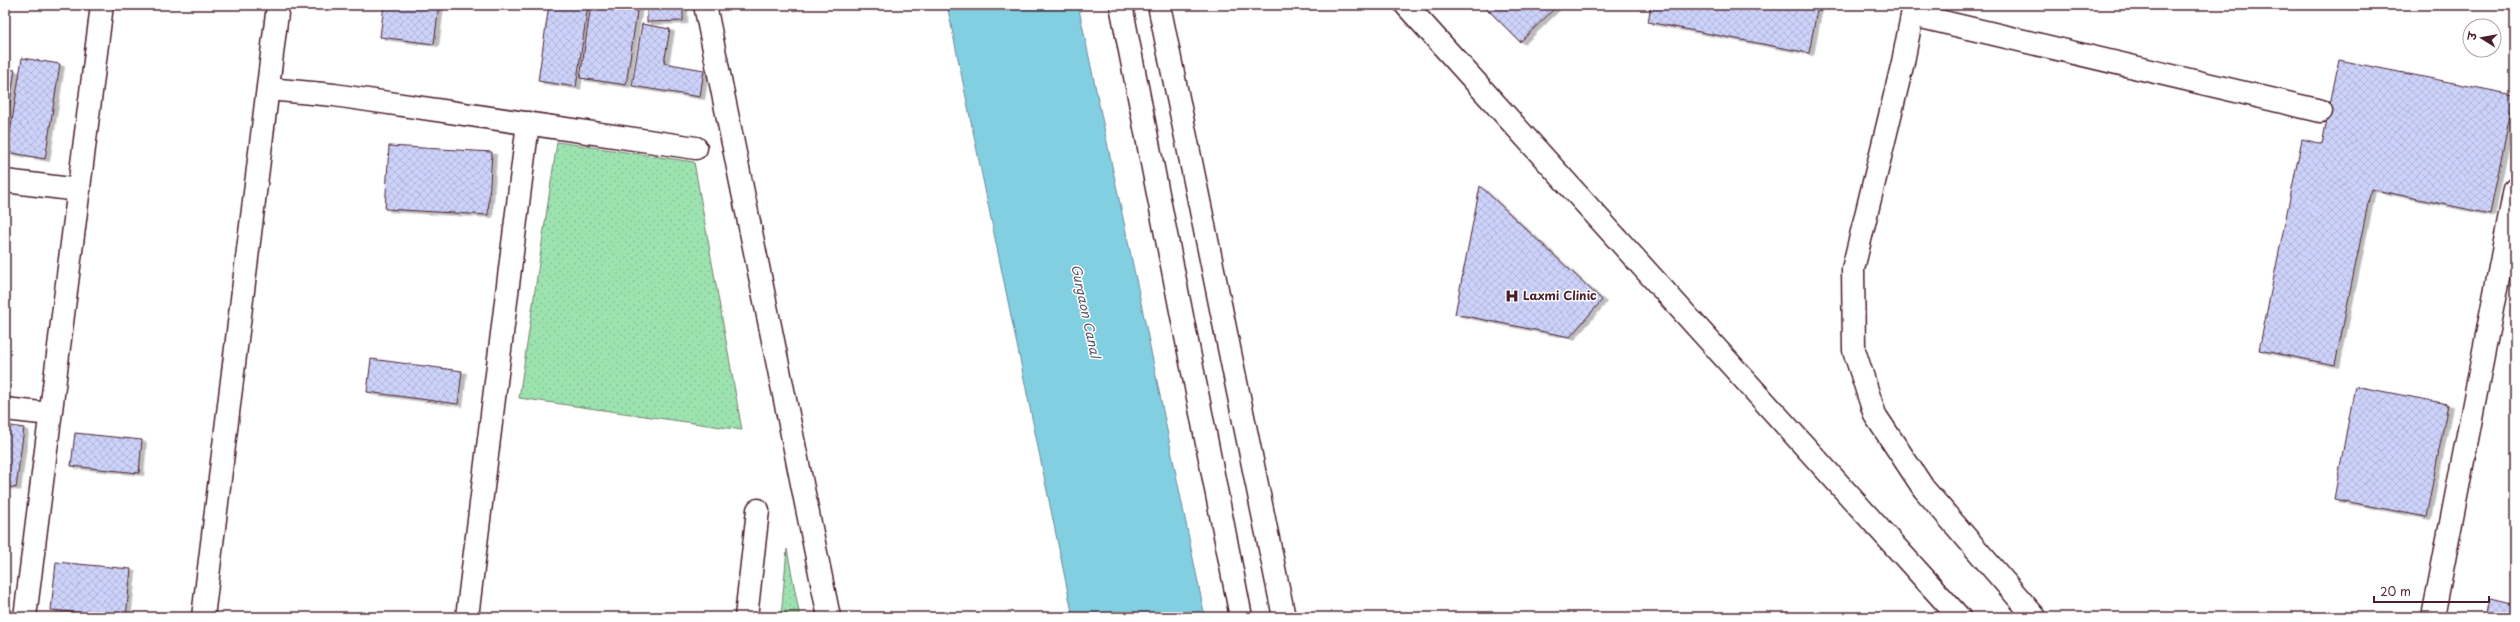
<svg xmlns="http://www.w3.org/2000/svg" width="2520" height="622" font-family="'Playpen Sans','Playpen Sans Deva',sans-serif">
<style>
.park{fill:url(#park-dots);stroke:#74816e}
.water{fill:#83cfe2;stroke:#6c8999}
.building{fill:url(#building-cross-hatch);stroke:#4a1f2b;filter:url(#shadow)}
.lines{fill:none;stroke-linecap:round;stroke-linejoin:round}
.minor-casing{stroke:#4a1f2b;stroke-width:25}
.major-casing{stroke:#4a1f2b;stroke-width:25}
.minor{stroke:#fff;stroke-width:22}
.major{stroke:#fff;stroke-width:22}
.labels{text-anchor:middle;stroke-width:3;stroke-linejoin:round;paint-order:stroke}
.poi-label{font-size:12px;font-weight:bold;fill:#4a1f2b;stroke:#fff;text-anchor:start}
.water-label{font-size:13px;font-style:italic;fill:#5b5462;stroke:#fff}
</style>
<defs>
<pattern id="park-dots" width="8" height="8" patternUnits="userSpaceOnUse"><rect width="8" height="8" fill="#9de3b0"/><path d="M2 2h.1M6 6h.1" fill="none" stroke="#89c298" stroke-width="1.8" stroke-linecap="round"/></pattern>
<pattern id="building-cross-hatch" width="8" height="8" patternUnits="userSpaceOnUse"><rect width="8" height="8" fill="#ccd2fa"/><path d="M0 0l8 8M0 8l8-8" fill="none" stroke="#b1b4d6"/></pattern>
<filter id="shadow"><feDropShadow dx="4.5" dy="2.5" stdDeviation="0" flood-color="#0004"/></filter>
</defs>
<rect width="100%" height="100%" fill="#fff"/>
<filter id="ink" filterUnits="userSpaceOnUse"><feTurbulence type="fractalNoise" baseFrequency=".025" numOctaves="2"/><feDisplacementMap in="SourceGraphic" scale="8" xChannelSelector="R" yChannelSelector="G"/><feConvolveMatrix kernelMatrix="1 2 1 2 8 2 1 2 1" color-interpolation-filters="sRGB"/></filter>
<g filter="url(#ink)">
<g class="park">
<path d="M 557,142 L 694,162 L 742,430 L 519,398 Z"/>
<path d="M 787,549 L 800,617 L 781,617 Z"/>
</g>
<path class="water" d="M 947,5 L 1078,5 L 1144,317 L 1205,617 L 1073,617 Z"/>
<g class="building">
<path d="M 384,5 L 439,5 L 434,44 L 380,37 Z"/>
<path d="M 549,5 L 588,5 L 576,87 L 538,81 Z"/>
<path d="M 591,5 L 638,5 L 626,85 L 580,78 Z"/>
<path d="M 647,5 L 683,5 L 683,21 L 647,22 Z"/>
<path d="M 1483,5 L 1558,5 L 1520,42 Z"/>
<path d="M 1651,5 L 1818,5 L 1809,53 L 1648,22 Z"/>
<path d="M 642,24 L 670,29 L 664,63 L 704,70 L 700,97 L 632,86 Z"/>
<path d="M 22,58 L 60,64 L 45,159 L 7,152 Z"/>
<path d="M 2339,60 L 2514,95 L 2490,214 L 2371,189 L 2335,365 L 2259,350 L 2302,139 L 2322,144 Z"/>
<path d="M 5,69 L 15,70 L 5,133 Z"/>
<path d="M 389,146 L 492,152 L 488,215 L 385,209 Z"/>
<path d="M 1480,186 L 1602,300 L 1570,337 L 1455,314 Z"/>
<path d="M 371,359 L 462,371 L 458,404 L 367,392 Z"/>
<path d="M 2355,386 L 2448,404 L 2426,517 L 2334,499 Z"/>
<path d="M 5,425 L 24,428 L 16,488 L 5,486 Z"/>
<path d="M 75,433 L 142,440 L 139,473 L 71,466 Z"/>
<path d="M 56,562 L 131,569 L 126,617 L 51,610 Z"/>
<path d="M 2490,598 L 2515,604 L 2515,617 L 2486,617 Z"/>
</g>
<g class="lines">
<g class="minor-casing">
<g id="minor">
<path d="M 705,5 L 829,617"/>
<path d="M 1406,5 L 1959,617"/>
<path d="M 1914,5 L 1903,62 L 1853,269 L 1854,350 L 1875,415 L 1924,489 L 2035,617"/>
<path d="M 1913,15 L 2321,111"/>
<path d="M 268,89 L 334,95 L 696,148"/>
<path d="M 5,181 L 79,190"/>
<path d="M 5,409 L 50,414"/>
<path d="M 25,617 L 102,5"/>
<path d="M 203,617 L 278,5"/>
<path d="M 467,617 L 528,123"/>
<path d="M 746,617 L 758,510"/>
<path d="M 2433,617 L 2515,189"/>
</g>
</g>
<g class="major-casing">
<g id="major">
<path d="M 1121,5 L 1241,617"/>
<path d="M 1159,5 L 1284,617"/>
</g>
</g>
<use href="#minor" class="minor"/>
<use href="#major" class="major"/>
</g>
</g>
<defs>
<g id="hospital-bare" transform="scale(1.08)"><path d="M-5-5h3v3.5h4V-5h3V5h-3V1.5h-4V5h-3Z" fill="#4a1f2b" stroke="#fff" stroke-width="2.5" paint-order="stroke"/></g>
</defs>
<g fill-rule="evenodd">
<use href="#hospital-bare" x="1512" y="296"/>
</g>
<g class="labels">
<g class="poi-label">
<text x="1523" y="300">Laxmi Clinic</text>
</g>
<g class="water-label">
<text transform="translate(1086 311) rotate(78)" y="5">Gurgaon Canal</text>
</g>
</g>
<rect width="2520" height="622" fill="none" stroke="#fff" stroke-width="20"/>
<rect x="10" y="10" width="2500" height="602" fill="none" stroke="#4a1f2b" stroke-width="1.5" filter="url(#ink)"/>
<g transform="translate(2482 38) rotate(281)"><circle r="19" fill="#ffffff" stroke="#b7a5aa"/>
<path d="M0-3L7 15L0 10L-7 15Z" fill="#4a1f2b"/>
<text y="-6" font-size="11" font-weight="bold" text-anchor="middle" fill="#4a1f2b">उ</text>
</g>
<path d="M2374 596v6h115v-6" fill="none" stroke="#4a1f2b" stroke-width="2"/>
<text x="2380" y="596" font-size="12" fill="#4a1f2b" stroke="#ffffff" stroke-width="3" paint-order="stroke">20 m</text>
</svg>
